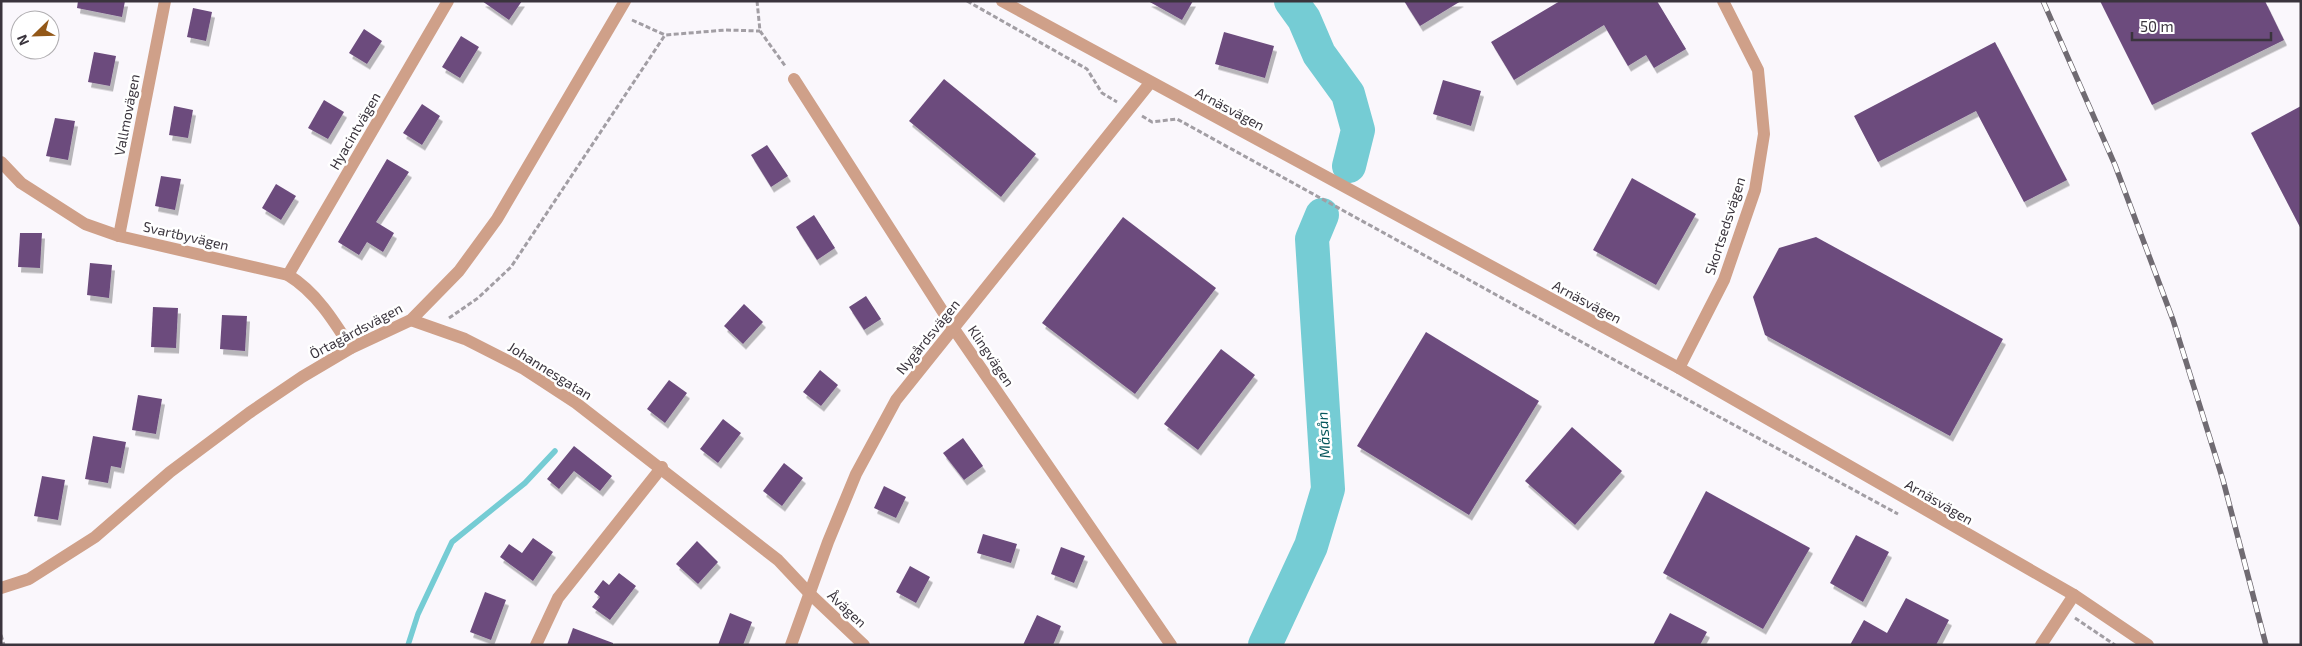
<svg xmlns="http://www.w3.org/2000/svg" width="2302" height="646" font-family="'Exo 2',sans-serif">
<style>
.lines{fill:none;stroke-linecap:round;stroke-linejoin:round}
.stream{stroke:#75ccd4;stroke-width:5.5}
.river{stroke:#75ccd4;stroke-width:34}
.building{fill:#6c4c7d;filter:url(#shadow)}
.path{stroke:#a29ea4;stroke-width:3;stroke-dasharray:5 2.5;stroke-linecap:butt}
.minor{stroke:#cfa089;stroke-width:12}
.tertiary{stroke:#cfa089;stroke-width:12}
.rail-casing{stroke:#706b72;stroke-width:5.5}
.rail{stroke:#fff;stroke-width:4;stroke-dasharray:11;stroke-linecap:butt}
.labels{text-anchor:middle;stroke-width:5;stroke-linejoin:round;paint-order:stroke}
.street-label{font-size:14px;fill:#3a343d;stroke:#fff}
.water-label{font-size:15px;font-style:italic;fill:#07585d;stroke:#fff}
</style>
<defs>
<filter id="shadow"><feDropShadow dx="3" dy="5.5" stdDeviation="0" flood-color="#0004"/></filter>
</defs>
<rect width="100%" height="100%" fill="#faf7fc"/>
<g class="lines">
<path class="stream" d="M 408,645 L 418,614 L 452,542 L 525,483 L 555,451"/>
<g class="river">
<path d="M 1291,1 L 1304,19 L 1319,54 L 1348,94 L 1358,130 L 1349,166"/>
<path d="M 1265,645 L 1311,546 L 1328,489 L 1312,239 L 1322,215"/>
</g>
</g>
<g class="building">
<path d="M 78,1 L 125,1 L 122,17 L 77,8 Z"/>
<path d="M 482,1 L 522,1 L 509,20 Z"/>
<path d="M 1148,1 L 1193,1 L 1182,20 Z"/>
<path d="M 1404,1 L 1461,1 L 1420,26 Z"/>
<path d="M 1560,1 L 1657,1 L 1686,49 L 1654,68 L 1646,55 L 1628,66 L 1604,25 L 1514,80 L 1491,42 Z"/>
<path d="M 2100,1 L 2265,1 L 2284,40 L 2152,105 Z"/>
<path d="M 193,8 L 212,12 L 206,41 L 187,37 Z"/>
<path d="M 364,29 L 382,41 L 367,64 L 349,53 Z"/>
<path d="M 1224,32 L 1274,46 L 1265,78 L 1215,64 Z"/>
<path d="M 461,36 L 479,47 L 460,78 L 442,67 Z"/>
<path d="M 1995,42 L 2067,180 L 2024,202 L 1976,111 L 1878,162 L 1854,116 Z"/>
<path d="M 94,52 L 116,56 L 110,86 L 88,82 Z"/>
<path d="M 944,79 L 1036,154 L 1001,197 L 909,121 Z"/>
<path d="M 1443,80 L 1481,91 L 1471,126 L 1433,114 Z"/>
<path d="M 324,100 L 344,112 L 328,139 L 308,128 Z"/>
<path d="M 422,104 L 440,116 L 422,145 L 403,133 Z"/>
<path d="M 174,106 L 193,110 L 188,138 L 169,135 Z"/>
<path d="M 2301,106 L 2301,229 L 2251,133 Z"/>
<path d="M 55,118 L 75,121 L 68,160 L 46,156 Z"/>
<path d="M 767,145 L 788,176 L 771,187 L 751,155 Z"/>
<path d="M 387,159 L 409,172 L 376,222 L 394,233 L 383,252 L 367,242 L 359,255 L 338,242 Z"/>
<path d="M 161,176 L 181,179 L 175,210 L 155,206 Z"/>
<path d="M 1632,178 L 1696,214 L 1656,285 L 1593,250 Z"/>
<path d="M 276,184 L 296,196 L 281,220 L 262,208 Z"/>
<path d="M 814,215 L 835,248 L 817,260 L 796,227 Z"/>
<path d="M 1123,217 L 1216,288 L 1135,394 L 1042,323 Z"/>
<path d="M 20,233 L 42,233 L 40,268 L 18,267 Z"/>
<path d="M 1816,237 L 2003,339 L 1950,436 L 1765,335 L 1753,297 L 1779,248 Z"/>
<path d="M 90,263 L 112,265 L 109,298 L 87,295 Z"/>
<path d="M 866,296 L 881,319 L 864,330 L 849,307 Z"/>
<path d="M 744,304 L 763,322 L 743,344 L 724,326 Z"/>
<path d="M 153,307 L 178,308 L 176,348 L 151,347 Z"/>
<path d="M 222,315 L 247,316 L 245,351 L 220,349 Z"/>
<path d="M 1426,332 L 1539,401 L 1469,515 L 1357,446 Z"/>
<path d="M 1221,349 L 1255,375 L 1198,450 L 1164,424 Z"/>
<path d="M 820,370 L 838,385 L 821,406 L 803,392 Z"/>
<path d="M 669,380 L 687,393 L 665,423 L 647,409 Z"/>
<path d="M 138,395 L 162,399 L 156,434 L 132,430 Z"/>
<path d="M 723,419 L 741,433 L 718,463 L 700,449 Z"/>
<path d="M 1572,427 L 1622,471 L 1575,525 L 1525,481 Z"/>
<path d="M 93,436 L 126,442 L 121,468 L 111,466 L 108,483 L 85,479 Z"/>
<path d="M 963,438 L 983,466 L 964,480 L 943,453 Z"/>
<path d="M 574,446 L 612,476 L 600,491 L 574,471 L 559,489 L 547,479 Z"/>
<path d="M 784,463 L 803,478 L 782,506 L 763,491 Z"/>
<path d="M 42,476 L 65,480 L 58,520 L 34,516 Z"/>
<path d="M 884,486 L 906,497 L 896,518 L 874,508 Z"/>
<path d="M 1706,491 L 1810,548 L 1763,629 L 1663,573 Z"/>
<path d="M 983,534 L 1017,544 L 1011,563 L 977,553 Z"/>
<path d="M 1856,535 L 1889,552 L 1863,602 L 1830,583 Z"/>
<path d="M 533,538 L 553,552 L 533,581 L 500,557 L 509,544 L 522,553 Z"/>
<path d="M 697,541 L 718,562 L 698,584 L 676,564 Z"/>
<path d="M 1061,547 L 1085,556 L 1074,583 L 1051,574 Z"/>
<path d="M 910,566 L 930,577 L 916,603 L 896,592 Z"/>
<path d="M 619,573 L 636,586 L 610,620 L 592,607 L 600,597 L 594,592 L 603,580 L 609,585 Z"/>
<path d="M 485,592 L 506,600 L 491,640 L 470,632 Z"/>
<path d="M 1906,598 L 1949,620 L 1936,645 L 1850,645 L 1864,620 L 1887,633 Z"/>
<path d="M 730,613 L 752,622 L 743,645 L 718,645 Z"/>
<path d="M 1670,613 L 1707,632 L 1700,645 L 1653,645 Z"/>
<path d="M 1037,615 L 1061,626 L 1053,645 L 1023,645 Z"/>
<path d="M 573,628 L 613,643 L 613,645 L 567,645 Z"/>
</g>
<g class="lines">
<g class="path">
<path d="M 757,1 L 760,31 L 786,67"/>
<path d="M 967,1 L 1087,69 L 1102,93 L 1117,102"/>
<path d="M 632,20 L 665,35 L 726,30 L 760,31"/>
<path d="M 1142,116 L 1152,122 L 1177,119 L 1609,357 L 1898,514"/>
<path d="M 449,318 L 478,298 L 511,267 L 665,35"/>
<path d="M 2075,618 L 2115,645"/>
<path d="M 1,635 L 4,645"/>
</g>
<g class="minor">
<path d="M 794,79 L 954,329 L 1171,645"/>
<path d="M 1,162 L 21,183 L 85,224 L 119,236 L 288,275 C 316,292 334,321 351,348"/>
<path d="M 119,236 L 165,1"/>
<path d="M 288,275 L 448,1"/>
<path d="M 411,320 L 465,339 L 524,369 L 576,403 L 778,560 L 810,594 L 864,645"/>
<path d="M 1679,368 L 1724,280 L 1755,190 L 1764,134 L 1758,70 L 1723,1"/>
<path d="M 1,588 L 29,579 L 95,537 L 170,472 L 249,413 L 302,377 L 351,348 L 411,320 L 459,271 L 497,219 L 625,1"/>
<path d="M 536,645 L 558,598 L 662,467"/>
<path d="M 791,645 L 828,542 L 856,474 L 896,400 L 1150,83"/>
</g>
<g class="tertiary">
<path d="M 1002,1 L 1679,368 L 2074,595 L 2148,645"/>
<path d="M 2041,645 L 2074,595"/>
</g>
<g class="rail-casing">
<path id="rail" d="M 2043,1 L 2115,165 L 2173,320 L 2223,480 L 2266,645"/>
</g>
<use href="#rail" class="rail"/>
</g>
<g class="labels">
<g class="street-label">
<text transform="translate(1230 109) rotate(28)" y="5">Arnäsvägen</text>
<text transform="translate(127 115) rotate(-79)" y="5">Vallmovägen</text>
<text transform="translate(355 131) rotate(-60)" y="5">Hyacintvägen</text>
<text transform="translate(1725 226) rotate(-72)" y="5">Skortsedsvägen</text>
<text transform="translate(186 236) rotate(13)" y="5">Svartbyvägen</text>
<text transform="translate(1587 302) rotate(28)" y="5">Arnäsvägen</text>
<text transform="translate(356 331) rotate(-28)" y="5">Örtagårdsvägen</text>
<text transform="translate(928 337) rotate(-51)" y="5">Nygårdsvägen</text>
<text transform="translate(991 356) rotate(56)" y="5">Klingvägen</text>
<text transform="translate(550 371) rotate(32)" y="5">Johannesgatan</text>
<text transform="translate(1939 502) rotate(30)" y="5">Arnäsvägen</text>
<text transform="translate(847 609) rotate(43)" y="5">Åvägen</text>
</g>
<g class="water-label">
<text transform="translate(1324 435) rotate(-94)" y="5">Måsån</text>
</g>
</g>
<rect width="2302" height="646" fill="none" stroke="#3a343d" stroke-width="5"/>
<g transform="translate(35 35) rotate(247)"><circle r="24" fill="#ffffff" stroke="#b0aeb1"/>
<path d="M0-4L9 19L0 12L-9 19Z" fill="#935818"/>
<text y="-8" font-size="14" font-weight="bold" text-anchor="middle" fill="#3a343d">N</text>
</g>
<path d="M2132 32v8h139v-8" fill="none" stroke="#3a343d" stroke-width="2.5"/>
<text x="2140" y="32" font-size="15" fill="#3a343d" stroke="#ffffff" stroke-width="4" paint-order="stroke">50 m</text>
</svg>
